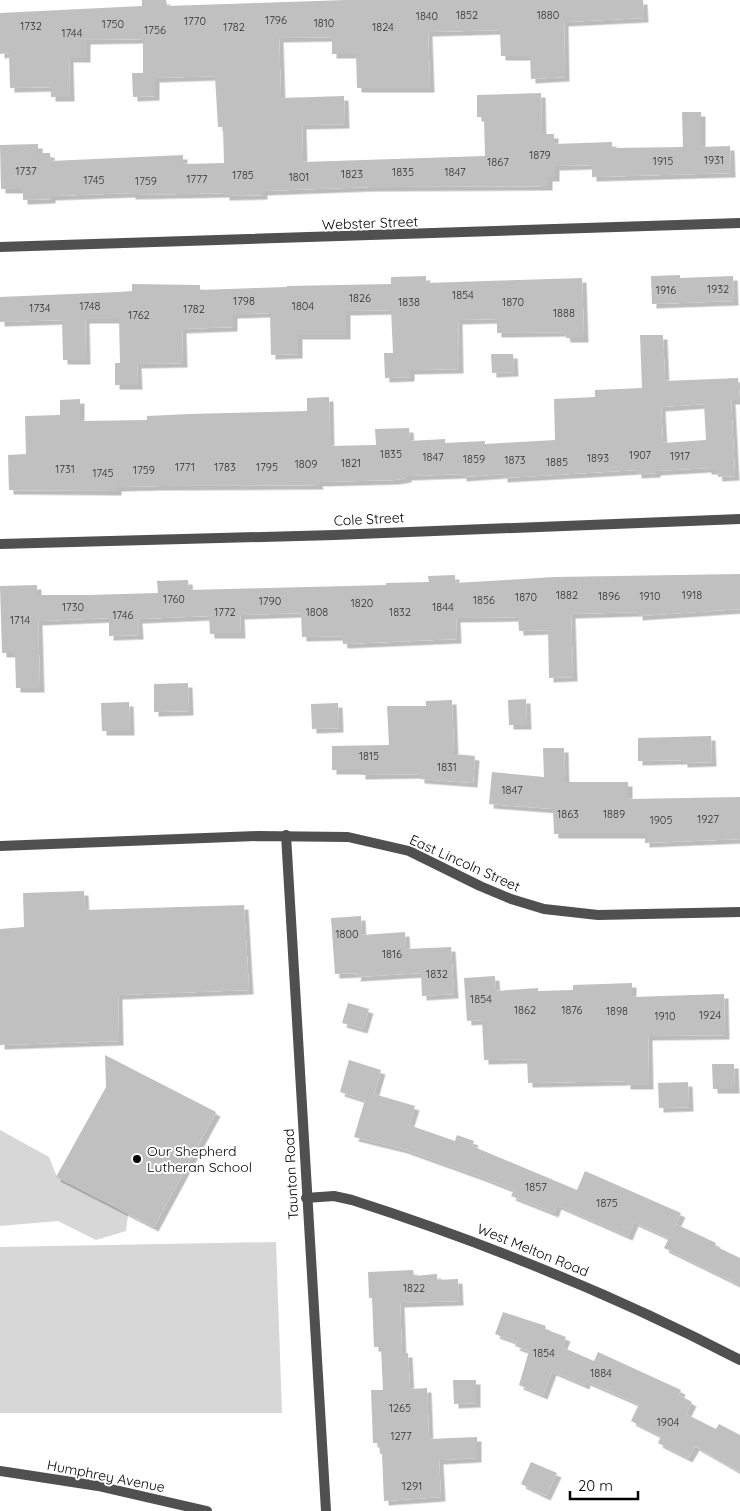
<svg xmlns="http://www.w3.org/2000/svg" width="740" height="1511" font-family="Quicksand,sans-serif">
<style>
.green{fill:#d7d7d7}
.building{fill:#c0c0c0;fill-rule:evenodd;filter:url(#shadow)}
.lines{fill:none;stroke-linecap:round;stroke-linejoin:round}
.minor{stroke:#505050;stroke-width:10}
.tertiary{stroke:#505050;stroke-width:10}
.poi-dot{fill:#000;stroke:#fff;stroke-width:2}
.labels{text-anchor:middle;stroke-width:4;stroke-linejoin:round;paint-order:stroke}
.number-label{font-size:11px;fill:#303030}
.street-label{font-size:14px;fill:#000;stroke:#fff}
.poi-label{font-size:14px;fill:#000;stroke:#fff;text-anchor:start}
</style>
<defs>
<filter id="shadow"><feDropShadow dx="4.5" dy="4.5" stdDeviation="0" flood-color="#0004"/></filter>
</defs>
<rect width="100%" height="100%" fill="#fff"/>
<g class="green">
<path d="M 0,1130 L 49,1157 L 57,1177 L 128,1214 L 126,1231 L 96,1240 L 58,1221 L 0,1226 Z"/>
<path d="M 276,1242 L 282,1413 L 0,1413 L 0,1247 Z"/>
</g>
<g class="building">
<path d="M 142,0 L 166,0 L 167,6 L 346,0 L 643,0 L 644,18 L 564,22 L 565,77 L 531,79 L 530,56 L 501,56 L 500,30 L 428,32 L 430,88 L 357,88 L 356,54 L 332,54 L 332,37 L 279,38 L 281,98 L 344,96 L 345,124 L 302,125 L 303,162 L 485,156 L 484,117 L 477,117 L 477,95 L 541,93 L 542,134 L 554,134 L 554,144 L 612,142 L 612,148 L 683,147 L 682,112 L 701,112 L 701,147 L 730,146 L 731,173 L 592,177 L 592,165 L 555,166 L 555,177 L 548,177 L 548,186 L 369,187 L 263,191 L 263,195 L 225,196 L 225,193 L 131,195 L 131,193 L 51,196 L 51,199 L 23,200 L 23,189 L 1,189 L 0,145 L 38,144 L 38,153 L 50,153 L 51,161 L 183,155 L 183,164 L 224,163 L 223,127 L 218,127 L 215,76 L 155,78 L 155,96 L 133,97 L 132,73 L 143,73 L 143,39 L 86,40 L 86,58 L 69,58 L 70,97 L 51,97 L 51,87 L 10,88 L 9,53 L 0,54 L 0,13 L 142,6 Z"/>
<path d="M 680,275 L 680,278 L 733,276 L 734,301 L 652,304 L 651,276 Z"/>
<path d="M 426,276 L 426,283 L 582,278 L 584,338 L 566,338 L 565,332 L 497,333 L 497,319 L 458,320 L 459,369 L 410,370 L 410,377 L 385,378 L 384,353 L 393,353 L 391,310 L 346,311 L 346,335 L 298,335 L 298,354 L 271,355 L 270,313 L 233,314 L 233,327 L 182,329 L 183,363 L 137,364 L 138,385 L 115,385 L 115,363 L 120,363 L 119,319 L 85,319 L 86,360 L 63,360 L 62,320 L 0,322 L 0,297 L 119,292 L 132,291 L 132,284 L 200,285 L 200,290 L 287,287 L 287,286 L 391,284 L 391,277 Z"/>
<path d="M 640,335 L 663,335 L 665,381 L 738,378 L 740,400 L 731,400 L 735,476 L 718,477 L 717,470 L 707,470 L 707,468 L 656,471 L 656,473 L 637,474 L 637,470 L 503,478 L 503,474 L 462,477 L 462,474 L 407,476 L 407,478 L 395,480 L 318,482 L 319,485 L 158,486 L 117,487 L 117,491 L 9,490 L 8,455 L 26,454 L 25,416 L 60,415 L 60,400 L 80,399 L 80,421 L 147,420 L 147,416 L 190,414 L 307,411 L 307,398 L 329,397 L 330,446 L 376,445 L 375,429 L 409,428 L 410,441 L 445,439 L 445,443 L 485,441 L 485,444 L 555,440 L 554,399 L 595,397 L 595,390 L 642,388 ZM 704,404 L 706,440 L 663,443 L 661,407 Z"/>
<path d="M 491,354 L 513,354 L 514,372 L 492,373 Z"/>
<path d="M 740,574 L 740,609 L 638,616 L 638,612 L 571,614 L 573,677 L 549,678 L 548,630 L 519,631 L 518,617 L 456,618 L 457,639 L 343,644 L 342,636 L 302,637 L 301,613 L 240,615 L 241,634 L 210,634 L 209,616 L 138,619 L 139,635 L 109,636 L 109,618 L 38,621 L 40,688 L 16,688 L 15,653 L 2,653 L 0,586 L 37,585 L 37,595 L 87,595 L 158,593 L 157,581 L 188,580 L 189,590 L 386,585 L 386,583 L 429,582 L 428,576 L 455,575 L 455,583 L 554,577 Z"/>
<path d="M 188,683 L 189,711 L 154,712 L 154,684 Z"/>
<path d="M 526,699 L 527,725 L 509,725 L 508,700 Z"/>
<path d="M 452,700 L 454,754 L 475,756 L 473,783 L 420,779 L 420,774 L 361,775 L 361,770 L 332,770 L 332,746 L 389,745 L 387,706 L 426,706 L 426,701 Z"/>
<path d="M 129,702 L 130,731 L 102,731 L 101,703 Z"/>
<path d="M 338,703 L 339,728 L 312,729 L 311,704 Z"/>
<path d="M 711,736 L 712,762 L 683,763 L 683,760 L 638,761 L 638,738 Z"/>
<path d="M 543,748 L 564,748 L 565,782 L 628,782 L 628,799 L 740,797 L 740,839 L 645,843 L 645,834 L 554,834 L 553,809 L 489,804 L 492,772 L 544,777 Z"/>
<path d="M 84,891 L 85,910 L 244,905 L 249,990 L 118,995 L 119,1041 L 0,1045 L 0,929 L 24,927 L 23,893 Z"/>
<path d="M 361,916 L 362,935 L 405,932 L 406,949 L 451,947 L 454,994 L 422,996 L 421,973 L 356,977 L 357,973 L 335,974 L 331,918 Z"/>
<path d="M 495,976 L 496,991 L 538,988 L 538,991 L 573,990 L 573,985 L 632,983 L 632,997 L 724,994 L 725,1035 L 648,1036 L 649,1085 L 626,1085 L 626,1081 L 528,1083 L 527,1059 L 484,1060 L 482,1020 L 467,1021 L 464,978 Z"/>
<path d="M 348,1003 L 369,1009 L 363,1029 L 342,1023 Z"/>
<path d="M 105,1055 L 216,1112 L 154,1227 L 56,1177 L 106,1087 Z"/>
<path d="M 349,1060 L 381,1070 L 374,1094 L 415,1106 L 409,1125 L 455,1141 L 457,1135 L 474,1141 L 472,1146 L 577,1190 L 585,1171 L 681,1213 L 669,1238 L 634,1222 L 628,1236 L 557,1205 L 554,1213 L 511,1196 L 514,1190 L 481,1177 L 403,1149 L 354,1137 L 365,1100 L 340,1092 Z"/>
<path d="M 712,1064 L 734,1064 L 735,1089 L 713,1089 Z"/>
<path d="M 688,1082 L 689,1107 L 659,1108 L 658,1083 Z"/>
<path d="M 676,1224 L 716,1243 L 715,1246 L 740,1258 L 740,1285 L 664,1248 Z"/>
<path d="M 413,1270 L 414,1276 L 437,1274 L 437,1280 L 458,1279 L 459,1301 L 400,1303 L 402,1353 L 408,1353 L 410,1389 L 427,1388 L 429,1439 L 477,1437 L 477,1458 L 439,1460 L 441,1497 L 384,1501 L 382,1454 L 380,1454 L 379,1443 L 373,1443 L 371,1390 L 383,1390 L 381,1347 L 374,1347 L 372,1298 L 369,1298 L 368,1272 Z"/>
<path d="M 503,1312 L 546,1326 L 545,1329 L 566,1337 L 562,1347 L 594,1361 L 598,1352 L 681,1390 L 679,1395 L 692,1402 L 686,1414 L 716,1429 L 719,1424 L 740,1435 L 740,1472 L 695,1446 L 688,1458 L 658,1443 L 661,1436 L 631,1421 L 639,1404 L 586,1381 L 585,1385 L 552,1371 L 543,1395 L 519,1385 L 529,1351 L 515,1346 L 517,1342 L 495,1334 Z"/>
<path d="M 453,1380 L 476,1380 L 476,1403 L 454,1404 Z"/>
<path d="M 531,1462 L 557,1473 L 546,1496 L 521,1484 Z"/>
</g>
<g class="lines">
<g class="minor">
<path d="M 0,247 L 740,223"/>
<path d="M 0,544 L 334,535 L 740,519"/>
<path d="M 286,835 L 326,1511"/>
<path d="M 306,1198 L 334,1196 L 352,1200 C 486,1243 615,1295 740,1360"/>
<path d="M 0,1471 L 98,1486 L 207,1511"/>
</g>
<path class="tertiary" d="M 0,846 L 258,836 L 348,837 L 409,851 L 480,886 L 511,899 L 544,909 L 598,915 L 740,912"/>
</g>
<circle class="poi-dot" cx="137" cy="1159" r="5"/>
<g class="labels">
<g class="number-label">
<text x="467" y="19">1852</text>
<text x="548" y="19">1880</text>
<text x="427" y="20">1840</text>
<text x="276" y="24">1796</text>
<text x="195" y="25">1770</text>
<text x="324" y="27">1810</text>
<text x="113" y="28">1750</text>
<text x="31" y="30">1732</text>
<text x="234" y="31">1782</text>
<text x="383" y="31">1824</text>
<text x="155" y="34">1756</text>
<text x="72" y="37">1744</text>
<text x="540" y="159">1879</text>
<text x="714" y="164">1931</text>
<text x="663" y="165">1915</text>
<text x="498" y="166">1867</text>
<text x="26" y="175">1737</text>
<text x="403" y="176">1835</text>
<text x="455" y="176">1847</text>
<text x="352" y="178">1823</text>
<text x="243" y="179">1785</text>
<text x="299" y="181">1801</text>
<text x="197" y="183">1777</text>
<text x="94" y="184">1745</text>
<text x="146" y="185">1759</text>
<text x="718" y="293">1932</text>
<text x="666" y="294">1916</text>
<text x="463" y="299">1854</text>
<text x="360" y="302">1826</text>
<text x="244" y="305">1798</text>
<text x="409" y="306">1838</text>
<text x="513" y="306">1870</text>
<text x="90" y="310">1748</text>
<text x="303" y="310">1804</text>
<text x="40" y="312">1734</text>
<text x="194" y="313">1782</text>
<text x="564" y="317">1888</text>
<text x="139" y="319">1762</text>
<text x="391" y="458">1835</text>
<text x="640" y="459">1907</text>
<text x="680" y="460">1917</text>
<text x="433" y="461">1847</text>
<text x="598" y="462">1893</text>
<text x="474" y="463">1859</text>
<text x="515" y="464">1873</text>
<text x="557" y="466">1885</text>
<text x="351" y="467">1821</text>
<text x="306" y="468">1809</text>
<text x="185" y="471">1771</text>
<text x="225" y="471">1783</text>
<text x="267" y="471">1795</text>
<text x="65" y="473">1731</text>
<text x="144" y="474">1759</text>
<text x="103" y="477">1745</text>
<text x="567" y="599">1882</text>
<text x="692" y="599">1918</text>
<text x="609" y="600">1896</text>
<text x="650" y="600">1910</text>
<text x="526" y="601">1870</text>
<text x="174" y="603">1760</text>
<text x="484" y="604">1856</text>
<text x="270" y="605">1790</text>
<text x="362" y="607">1820</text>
<text x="73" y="611">1730</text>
<text x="443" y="611">1844</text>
<text x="225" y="616">1772</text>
<text x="317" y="616">1808</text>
<text x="400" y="616">1832</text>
<text x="123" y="619">1746</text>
<text x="20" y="624">1714</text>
<text x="369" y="760">1815</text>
<text x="447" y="771">1831</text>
<text x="512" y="794">1847</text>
<text x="568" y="818">1863</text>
<text x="614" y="818">1889</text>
<text x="708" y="823">1927</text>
<text x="661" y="824">1905</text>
<text x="347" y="938">1800</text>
<text x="392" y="958">1816</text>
<text x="437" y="978">1832</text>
<text x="481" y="1003">1854</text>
<text x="525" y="1014">1862</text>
<text x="572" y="1014">1876</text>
<text x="617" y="1015">1898</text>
<text x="710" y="1019">1924</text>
<text x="665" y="1020">1910</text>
<text x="536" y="1191">1857</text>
<text x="607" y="1207">1875</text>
<text x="414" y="1292">1822</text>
<text x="544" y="1357">1854</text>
<text x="601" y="1377">1884</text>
<text x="400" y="1412">1265</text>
<text x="668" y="1426">1904</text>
<text x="401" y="1440">1277</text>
<text x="412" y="1490">1291</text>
</g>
<g class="street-label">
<text transform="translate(370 223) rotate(-2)" y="5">Webster Street</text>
<text transform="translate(369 519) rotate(-3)" y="5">Cole Street</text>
<text transform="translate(465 863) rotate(24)" y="5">East Lincoln Street</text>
<text transform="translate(291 1174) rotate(-93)" y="5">Taunton Road</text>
<text transform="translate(533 1250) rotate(22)" y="5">West Melton Road</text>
<text transform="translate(106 1476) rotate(11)" y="5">Humphrey Avenue</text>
</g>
<g class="poi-label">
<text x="147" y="1156">Our Shepherd<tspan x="147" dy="16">Lutheran School</tspan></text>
</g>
</g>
<path d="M570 1491v8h68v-8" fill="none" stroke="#000000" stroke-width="2.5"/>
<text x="578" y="1491" font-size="15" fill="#000000" stroke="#ffffff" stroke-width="4" paint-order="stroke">20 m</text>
</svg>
